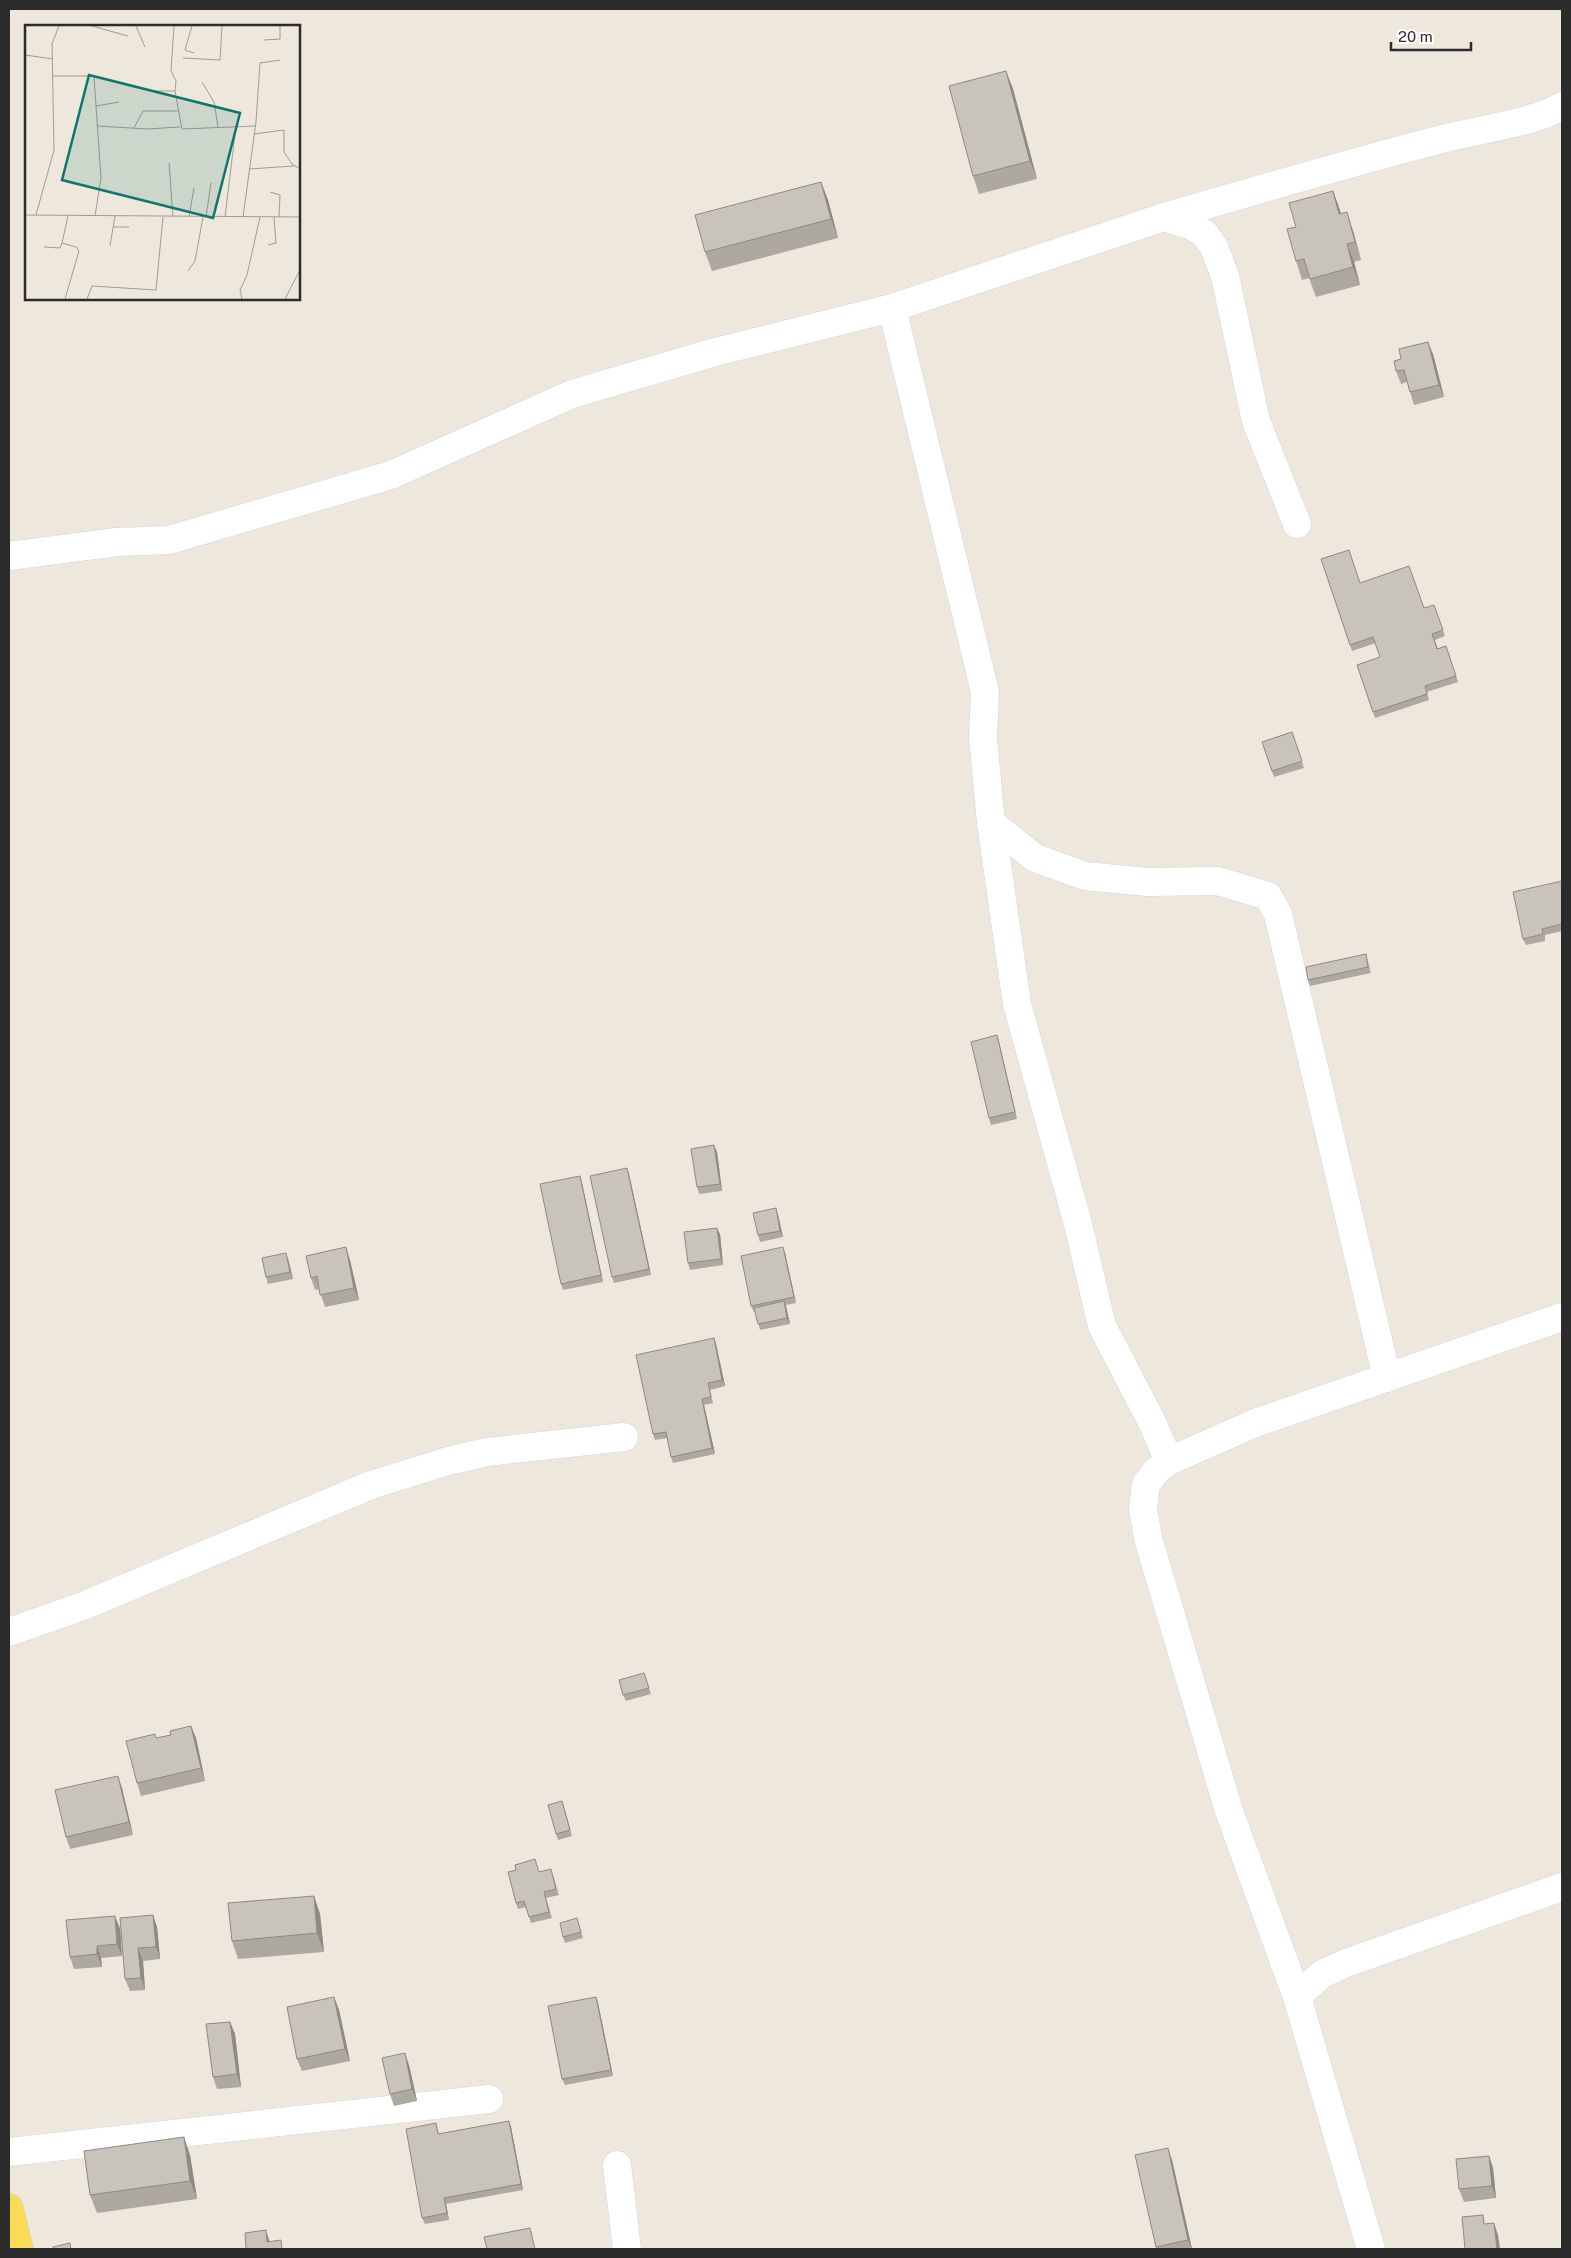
<svg xmlns="http://www.w3.org/2000/svg" width="1571" height="2258" font-family="'Public Sans',sans-serif">
<style>
.lines{fill:none;stroke-linecap:round;stroke-linejoin:round}
.street-casing{stroke:#d1d4e5;stroke-width:29}
.primary-casing{stroke:#c8c8c8;stroke-width:29}
.street{stroke:#fff;stroke-width:28}
.primary{stroke:#fadc54;stroke-width:28}
.wall{fill:#ada9a1}
.shaded-wall{fill:#8d8983}
.building{fill:#c9c4bb;stroke:#8d8983}
.inset-road{fill:none;stroke:#a09c95;stroke-width:1}
.view{fill:#0f766e;fill-opacity:0.15;stroke:#0f766e;stroke-width:2.5}
.inset-edge{fill:none;stroke:#2b2b2b;stroke-width:2.5}
</style>
<rect width="100%" height="100%" fill="#eee7dc"/>
<g class="lines">
<g class="street-casing">
<g id="street">
<path d="M 1164,217 C 1257,190 1349,163 1442,139 C 1476,130 1534,123 1562,106"/>
<path d="M 892,308 L 985,692 L 983,737 L 991,823 L 1017,1004 L 1078,1224 L 1102,1326 L 1152,1422 L 1169,1461"/>
<path d="M 9,556 L 117,542 L 169,540 L 391,475 L 572,394 L 715,352 L 892,308 L 1164,217 L 1190,225 L 1205,234 L 1214,247 L 1225,276 L 1256,421 L 1297,524"/>
<path d="M 991,823 L 1035,858 L 1085,876 L 1147,882 L 1218,881 L 1268,896 L 1278,914 L 1387,1378"/>
<path d="M 9,1632 L 83,1606 L 371,1485 L 448,1461 L 487,1452 L 624,1437"/>
<path d="M 1297,1997 L 1322,1974 L 1346,1963 L 1562,1887"/>
<path d="M 9,2152 L 489,2099"/>
<path d="M 617,2165 L 627,2249"/>
<path d="M 1371,2249 L 1297,1997 L 1229,1811 L 1148,1538 L 1143,1509 L 1146,1484 L 1156,1471 L 1169,1461 L 1255,1423 L 1562,1317"/>
</g>
</g>
<g class="primary-casing">
<path id="primary" d="M 9,2208 L 19,2249"/>
</g>
<use href="#street" class="street"/>
<use href="#primary" class="primary"/>
</g>
<g class="wall">
<path d="M 1006,71 L 1013,89 L 1037,179 L 979,194 L 973,176 Z"/>
<path d="M 821,182 L 828,200 L 838,238 L 712,271 L 705,252 Z"/>
<path d="M 1333,191 L 1341,214 L 1353,231 L 1361,260 L 1354,262 L 1360,285 L 1316,297 L 1309,278 L 1302,280 L 1296,261 L 1296,227 Z"/>
<path d="M 1433,354 L 1444,397 L 1414,405 L 1407,382 L 1401,384 L 1396,371 Z"/>
<path d="M 1321,559 L 1360,583 L 1424,608 L 1434,605 L 1445,636 L 1435,640 L 1438,649 L 1446,646 L 1458,682 L 1427,692 L 1429,700 L 1375,718 L 1357,665 L 1380,657 L 1376,643 L 1352,651 Z"/>
<path d="M 1292,732 L 1304,768 L 1274,777 L 1262,742 Z"/>
<path d="M 1562,881 L 1562,931 L 1545,935 L 1545,941 L 1526,945 L 1523,939 Z"/>
<path d="M 1366,954 L 1371,973 L 1310,986 L 1308,980 Z"/>
<path d="M 997,1035 L 999,1042 L 1017,1119 L 991,1125 L 989,1118 Z"/>
<path d="M 717,1152 L 722,1191 L 699,1194 L 697,1187 Z"/>
<path d="M 627,1168 L 629,1174 L 651,1275 L 614,1283 L 612,1277 Z"/>
<path d="M 580,1176 L 582,1183 L 603,1282 L 563,1290 L 561,1284 Z"/>
<path d="M 778,1215 L 783,1237 L 760,1242 L 758,1235 Z"/>
<path d="M 720,1234 L 723,1265 L 690,1270 L 688,1263 Z"/>
<path d="M 785,1253 L 796,1303 L 786,1305 L 790,1324 L 760,1330 L 755,1312 L 754,1312 L 751,1306 Z"/>
<path d="M 288,1259 L 293,1279 L 268,1284 L 266,1277 Z"/>
<path d="M 350,1260 L 359,1300 L 325,1307 L 319,1289 L 315,1290 L 311,1278 Z"/>
<path d="M 714,1338 L 716,1344 L 725,1386 L 710,1390 L 713,1403 L 704,1405 L 715,1454 L 673,1463 L 671,1457 L 667,1438 L 655,1440 L 653,1434 Z"/>
<path d="M 644,1673 L 651,1694 L 626,1701 L 623,1695 Z"/>
<path d="M 191,1726 L 196,1738 L 205,1781 L 141,1796 L 137,1783 L 157,1738 L 171,1735 Z"/>
<path d="M 122,1788 L 133,1835 L 70,1849 L 66,1837 Z"/>
<path d="M 564,1807 L 572,1836 L 558,1840 L 556,1834 Z"/>
<path d="M 540,1872 L 553,1875 L 559,1895 L 546,1898 L 552,1918 L 531,1923 L 526,1907 L 518,1909 L 516,1903 Z"/>
<path d="M 314,1896 L 320,1914 L 324,1952 L 238,1959 L 232,1941 Z"/>
<path d="M 153,1915 L 157,1927 L 160,1959 L 143,1961 L 145,1990 L 130,1991 L 125,1979 Z"/>
<path d="M 577,1918 L 583,1938 L 565,1943 L 563,1937 Z"/>
<path d="M 120,1928 L 122,1956 L 101,1958 L 102,1967 L 74,1969 L 70,1957 Z"/>
<path d="M 334,1997 L 339,2010 L 350,2061 L 302,2071 L 297,2059 Z"/>
<path d="M 596,1997 L 598,2003 L 613,2076 L 565,2085 L 562,2079 Z"/>
<path d="M 230,2022 L 235,2034 L 241,2087 L 217,2089 L 213,2077 Z"/>
<path d="M 409,2065 L 417,2101 L 394,2106 L 390,2094 Z"/>
<path d="M 509,2121 L 511,2127 L 523,2190 L 446,2204 L 449,2220 L 425,2224 L 422,2218 L 436,2123 L 439,2134 Z"/>
<path d="M 190,2155 L 197,2199 L 97,2213 L 90,2195 Z"/>
<path d="M 1489,2156 L 1493,2168 L 1496,2198 L 1464,2202 L 1459,2189 Z"/>
<path d="M 1172,2160 L 1192,2249 L 1157,2249 L 1156,2247 Z"/>
</g>
<g class="shaded-wall">
<path d="M 1006,71 L 1013,89 L 1037,179 L 1030,161 Z"/>
<path d="M 821,182 L 828,200 L 838,238 L 831,219 Z"/>
<path d="M 1333,191 L 1340,210 L 1345,233 L 1339,214 Z"/>
<path d="M 1347,212 L 1353,231 L 1361,260 L 1355,242 Z"/>
<path d="M 1347,244 L 1354,262 L 1360,285 L 1353,267 Z"/>
<path d="M 1428,342 L 1433,354 L 1444,397 L 1439,385 Z"/>
<path d="M 997,1035 L 999,1042 L 1017,1119 L 1015,1112 Z"/>
<path d="M 714,1145 L 717,1152 L 722,1191 L 720,1184 Z"/>
<path d="M 627,1168 L 629,1174 L 651,1275 L 649,1269 Z"/>
<path d="M 580,1176 L 582,1183 L 603,1282 L 601,1275 Z"/>
<path d="M 776,1208 L 778,1215 L 783,1237 L 780,1231 Z"/>
<path d="M 717,1228 L 720,1234 L 723,1265 L 721,1259 Z"/>
<path d="M 346,1247 L 350,1260 L 359,1300 L 354,1288 Z"/>
<path d="M 783,1247 L 785,1253 L 796,1303 L 794,1297 Z"/>
<path d="M 286,1253 L 288,1259 L 293,1279 L 290,1272 Z"/>
<path d="M 784,1301 L 786,1307 L 790,1324 L 787,1318 Z"/>
<path d="M 714,1338 L 716,1344 L 725,1386 L 722,1380 Z"/>
<path d="M 702,1399 L 704,1405 L 715,1454 L 712,1448 Z"/>
<path d="M 191,1726 L 196,1738 L 205,1781 L 201,1768 Z"/>
<path d="M 118,1776 L 122,1788 L 133,1835 L 129,1822 Z"/>
<path d="M 314,1896 L 320,1914 L 324,1952 L 317,1933 Z"/>
<path d="M 153,1915 L 157,1927 L 160,1959 L 156,1947 Z"/>
<path d="M 115,1916 L 120,1928 L 122,1956 L 117,1944 Z"/>
<path d="M 97,1946 L 101,1958 L 102,1967 L 97,1954 Z"/>
<path d="M 138,1948 L 143,1961 L 145,1990 L 141,1978 Z"/>
<path d="M 334,1997 L 339,2010 L 350,2061 L 345,2049 Z"/>
<path d="M 596,1997 L 598,2003 L 613,2076 L 611,2070 Z"/>
<path d="M 230,2022 L 235,2034 L 241,2087 L 237,2074 Z"/>
<path d="M 405,2053 L 409,2065 L 417,2101 L 412,2089 Z"/>
<path d="M 509,2121 L 511,2127 L 523,2190 L 521,2184 Z"/>
<path d="M 184,2137 L 190,2155 L 197,2199 L 190,2181 Z"/>
<path d="M 1168,2148 L 1172,2160 L 1192,2249 L 1188,2240 Z"/>
<path d="M 1489,2156 L 1493,2168 L 1496,2198 L 1492,2186 Z"/>
<path d="M 444,2198 L 446,2204 L 449,2220 L 447,2213 Z"/>
<path d="M 1494,2223 L 1498,2235 L 1500,2249 L 1497,2249 Z"/>
<path d="M 266,2230 L 270,2243 L 267,2242 Z"/>
</g>
<g class="building">
<path d="M 1006,71 L 1030,161 L 973,176 L 949,86 Z"/>
<path d="M 821,182 L 831,219 L 705,252 L 695,215 Z"/>
<path d="M 1333,191 L 1339,214 L 1347,212 L 1355,242 L 1347,244 L 1353,267 L 1310,279 L 1304,259 L 1296,261 L 1287,229 L 1296,227 L 1289,203 Z"/>
<path d="M 1428,342 L 1439,385 L 1410,392 L 1404,370 L 1396,371 L 1394,361 L 1401,359 L 1399,349 Z"/>
<path d="M 1349,550 L 1360,583 L 1409,566 L 1424,608 L 1434,605 L 1443,630 L 1432,634 L 1437,649 L 1446,646 L 1456,676 L 1425,686 L 1427,694 L 1373,712 L 1357,665 L 1380,657 L 1373,637 L 1350,645 L 1321,559 Z"/>
<path d="M 1292,732 L 1302,761 L 1272,771 L 1262,742 Z"/>
<path d="M 1562,881 L 1562,924 L 1542,929 L 1543,934 L 1523,939 L 1513,892 Z"/>
<path d="M 1366,954 L 1368,967 L 1308,980 L 1306,967 Z"/>
<path d="M 997,1035 L 1015,1112 L 989,1118 L 971,1042 Z"/>
<path d="M 714,1145 L 720,1184 L 697,1187 L 691,1149 Z"/>
<path d="M 627,1168 L 649,1269 L 612,1277 L 590,1176 Z"/>
<path d="M 580,1176 L 601,1275 L 561,1284 L 540,1184 Z"/>
<path d="M 776,1208 L 780,1231 L 758,1235 L 753,1213 Z"/>
<path d="M 717,1228 L 721,1259 L 688,1263 L 684,1232 Z"/>
<path d="M 346,1247 L 354,1288 L 320,1295 L 317,1276 L 311,1278 L 306,1256 Z"/>
<path d="M 783,1247 L 794,1297 L 751,1306 L 741,1256 Z"/>
<path d="M 286,1253 L 290,1272 L 266,1277 L 262,1258 Z"/>
<path d="M 784,1301 L 787,1318 L 758,1324 L 754,1308 Z"/>
<path d="M 714,1338 L 722,1380 L 708,1383 L 711,1397 L 702,1399 L 712,1448 L 671,1457 L 666,1432 L 653,1434 L 636,1355 Z"/>
<path d="M 644,1673 L 649,1688 L 623,1695 L 619,1680 Z"/>
<path d="M 191,1726 L 201,1768 L 137,1783 L 126,1741 L 155,1734 L 156,1738 L 171,1735 L 170,1731 Z"/>
<path d="M 118,1776 L 129,1822 L 66,1837 L 55,1790 Z"/>
<path d="M 562,1801 L 570,1830 L 556,1834 L 548,1805 Z"/>
<path d="M 535,1859 L 539,1872 L 551,1869 L 556,1889 L 544,1892 L 549,1912 L 529,1917 L 524,1901 L 516,1903 L 508,1872 L 516,1870 L 515,1865 Z"/>
<path d="M 314,1896 L 317,1933 L 232,1941 L 228,1903 Z"/>
<path d="M 153,1915 L 156,1947 L 138,1948 L 141,1978 L 125,1979 L 120,1918 Z"/>
<path d="M 115,1916 L 117,1944 L 97,1946 L 97,1954 L 70,1957 L 66,1920 Z"/>
<path d="M 577,1918 L 581,1932 L 563,1937 L 560,1923 Z"/>
<path d="M 334,1997 L 345,2049 L 297,2059 L 287,2007 Z"/>
<path d="M 596,1997 L 611,2070 L 562,2079 L 548,2006 Z"/>
<path d="M 230,2022 L 237,2074 L 213,2077 L 206,2024 Z"/>
<path d="M 405,2053 L 412,2089 L 390,2094 L 382,2058 Z"/>
<path d="M 509,2121 L 521,2184 L 444,2198 L 447,2213 L 422,2218 L 406,2129 L 436,2123 L 438,2134 Z"/>
<path d="M 184,2137 L 190,2181 L 90,2195 L 84,2151 Z"/>
<path d="M 1168,2148 L 1188,2240 L 1156,2247 L 1135,2155 Z"/>
<path d="M 1489,2156 L 1492,2186 L 1459,2189 L 1456,2159 Z"/>
<path d="M 1483,2215 L 1484,2224 L 1494,2223 L 1497,2249 L 1465,2249 L 1462,2217 Z"/>
<path d="M 530,2228 L 535,2249 L 487,2249 L 484,2237 Z"/>
<path d="M 266,2230 L 267,2242 L 281,2240 L 282,2249 L 246,2249 L 245,2233 Z"/>
<path d="M 70,2243 L 71,2249 L 53,2249 L 53,2247 Z"/>
</g>
<g transform="translate(25 25)">
<rect width="275" height="275" fill="#eee7dc"/>
<path class="inset-road" d="M 67,1 L 103,11M 111,1 L 120,22M 149,1 L 146,46 L 151,56 L 150,66M 167,1 L 160,25 L 169,28M 239,15 L 255,14 L 255,1M 0,30 L 28,34M 158,33 L 195,35 L 197,1M 27,51 L 69,51 L 71,81M 177,57 L 189,77 L 193,102M 131,66 L 150,66 L 157,104 L 230,101M 73,101 L 122,104 L 155,102M 109,103 L 118,86 L 153,86M 229,109 L 259,105 L 259,127 L 267,139 L 275,144M 144,138 L 148,192M 224,144 L 269,141M 245,167 L 255,170 L 254,192M 0,190 L 275,192M 11,190 L 29,125 L 27,19 L 34,1M 70,191 L 76,153 L 71,81 L 94,77M 164,192 L 169,163M 181,192 L 186,158M 200,192 L 211,101M 218,192 L 231,97 L 235,38 L 255,35M 88,202 L 104,202M 243,220 L 251,218 L 249,192M 85,221 L 90,191M 19,222 L 35,223 L 37,218M 163,246 L 170,236 L 178,192M 40,274 L 54,226 L 51,222 L 37,218 L 43,191M 62,274 L 67,261 L 131,265 L 138,192M 217,274 L 215,265 L 222,250 L 235,192M 260,274 L 275,245"/>
<path class="view" d="M 64,50 L 215,88 L 188,193 L 37,155 Z"/>
<rect width="275" height="275" class="inset-edge"/>
</g>
<rect width="1571" height="2258" fill="none" stroke="#2b2b2b" stroke-width="20"/>
<path d="M1391 42v8h80v-8" fill="none" stroke="#2b2b2b" stroke-width="2.5"/>
<text x="1398" y="42" font-size="15" fill="#2b2b2b" stroke="#ffffff" stroke-width="4" paint-order="stroke">20 m</text>
</svg>
